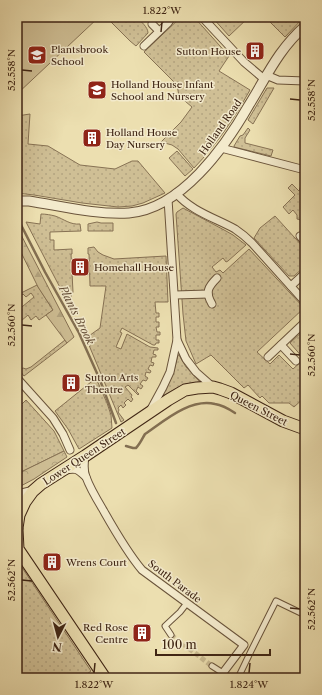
<svg xmlns="http://www.w3.org/2000/svg" width="322" height="695" font-family="'Libre Caslon Text',serif">
<style>
.grass{fill:url(#grass-dots);stroke:#877254}
.forest{fill:url(#forest-firs);stroke:#877254}
.park{fill:url(#park-crowns);stroke:#877254}
.pitch{fill:#cfbf95;stroke:#877254}
.lines{fill:none;stroke-linecap:round;stroke-linejoin:round}
.stream{stroke:#836f52;stroke-width:2.5}
.pedestrian-tunnel{stroke:#c9ba91;stroke-width:5;stroke-dasharray:5 2.5;stroke-linecap:butt}
.pedestrian-casing{stroke:#6a543b;stroke-width:7}
.minor-casing{stroke:#6a543b;stroke-width:9}
.tertiary-casing{stroke:#6a543b;stroke-width:11}
.primary-casing{stroke:#3f2514;stroke-width:13}
.pedestrian{stroke:#f3eacc;stroke-width:5}
.minor{stroke:#f3eacc;stroke-width:7}
.tertiary{stroke:#f3eacc;stroke-width:9}
.primary{stroke:#ecdfb0;stroke-width:11}
.ticks{fill:none;stroke:#3f2514;stroke-width:1.5}
.labels{text-anchor:middle;stroke-width:3;stroke-linejoin:round;paint-order:stroke}
.poi-label{font-size:10px;fill:#3f2514;stroke:#f3eacc;text-anchor:start}
.street-label{font-size:10px;fill:#3f2514;stroke:#f3eacc}
.water-label{font-size:11px;font-style:italic;fill:#614a33;stroke:#f3eacc}
.neatline{fill:none;stroke:#3f2514;stroke-width:1.5}
.ticks-label{font-size:10px;text-anchor:middle;fill:#3f2514}
</style>
<defs>
<pattern id="grass-dots" width="8" height="8" patternUnits="userSpaceOnUse"><rect width="8" height="8" fill="#cfbf95"/><path d="M2 2h.1M6 6h.1" fill="none" stroke="#b3a480" stroke-width="1.8" stroke-linecap="round"/></pattern>
<pattern id="forest-firs" width="22" height="20" patternUnits="userSpaceOnUse"><rect width="22" height="20" fill="#cfbf95"/><path d="M5 1l3.5 6h-7zM16 11l3.5 6h-7z" fill="#b3a480"/></pattern>
<pattern id="park-crowns" width="20" height="18" patternUnits="userSpaceOnUse"><rect width="20" height="18" fill="#cfbf95"/><path d="M2 6a3 3 0 1 1 6 0M12 15a3 3 0 1 1 6 0" fill="none" stroke="#b3a480"/></pattern>
</defs>
<rect width="100%" height="100%" fill="#ecdfb0"/>
<filter id="stains"><feTurbulence type="fractalNoise" baseFrequency=".005" numOctaves="4"/><feColorMatrix values="0 0 0 0 .2 0 0 0 0 .09 0 0 0 0 .02 0 0 0 .5 -.17"/></filter>
<radialGradient id="worn" r=".72"><stop offset=".6" stop-color="#630" stop-opacity="0"/><stop offset="1" stop-color="#630" stop-opacity=".3"/></radialGradient>
<g class="grass">
<path d="M 106,17 L 137,17 C 141,22 148,27 148,33 L 136,46 L 130,41 Z"/>
<path d="M 181,17 L 194,17 L 229,56 L 219,71 L 250,90 C 233,120 218,143 194,168 L 178,149 L 172,145 L 161,142 L 181,122 L 192,107 L 179,96 L 177,85 L 144,52 Z"/>
<path d="M 212,17 L 249,17 L 229,36 Z"/>
<path d="M 265,17 L 304,17 L 285,37 Z"/>
<path d="M 267,88 L 274,88 L 253,124 L 248,120 Z"/>
<path d="M 30,114 L 28,144 L 48,146 L 80,165 L 115,169 L 132,161 L 138,161 L 165,193 L 143,203 L 132,206 L 118,207 L 82,203 L 34,195 L 17,193 L 17,116 Z"/>
<path d="M 248,128 L 250,130 L 245,138 L 245,143 L 273,150 L 271,156 L 234,147 L 234,146 L 240,136 L 243,135 Z"/>
<path d="M 177,151 L 193,169 L 185,176 L 169,158 Z"/>
<path d="M 304,176 L 305,176 L 305,221 L 297,219 L 297,215 L 293,210 L 289,214 L 283,207 L 295,195 L 288,188 L 292,184 L 299,191 Z"/>
<path d="M 183,208 L 226,231 L 233,235 L 246,245 L 228,261 L 226,262 L 223,258 L 212,267 L 216,272 L 220,270 L 223,273 L 249,249 L 304,308 L 257,352 L 270,364 L 279,355 L 293,369 L 304,359 L 290,343 L 305,329 L 305,397 L 294,407 L 289,403 L 269,403 L 262,396 L 260,398 L 248,385 L 244,388 L 211,355 L 196,364 L 186,341 L 183,314 L 176,214 L 177,212 Z"/>
<path d="M 41,214 C 46,214 51,215 55,216 C 64,219 70,225 80,224 L 81,231 L 50,232 L 50,240 L 54,240 L 54,250 L 72,249 L 72,254 L 71,254 L 73,292 L 68,303 L 26,222 L 40,224 Z"/>
<path d="M 275,216 L 305,249 L 305,266 L 294,276 L 289,276 L 254,238 L 260,228 Z"/>
<path d="M 97,222 L 101,223 L 113,223 L 113,231 L 88,231 L 88,224 Z"/>
<path d="M 94,247 L 98,252 L 103,255 L 114,259 L 166,256 L 168,302 L 155,302 L 156,313 L 159,313 L 159,317 L 156,317 L 156,322 L 159,322 L 159,327 L 156,327 L 157,332 L 160,332 L 160,335 L 156,335 L 156,340 L 159,340 L 159,343 L 156,343 L 155,345 L 153,345 L 122,328 L 120,332 L 122,333 L 116,347 L 121,349 L 127,334 L 150,347 L 158,348 L 158,350 L 154,350 L 153,354 L 156,355 L 156,357 L 152,357 L 151,362 L 154,363 L 153,366 L 150,365 L 148,369 L 151,371 L 150,373 L 146,372 L 145,376 L 148,378 L 146,381 L 143,380 L 140,384 L 143,386 L 141,389 L 138,387 L 136,391 L 139,394 L 138,395 L 128,385 L 125,387 L 132,395 L 131,397 L 133,399 L 131,402 L 128,399 L 124,403 L 126,405 L 123,408 L 121,405 L 118,408 L 119,410 L 118,412 L 124,420 L 121,422 L 86,338 L 100,328 L 106,286 L 90,286 L 89,254 L 88,254 L 88,248 Z"/>
<path d="M 37,285 L 53,310 L 39,320 L 36,316 L 31,320 L 28,315 L 21,321 L 17,317 L 17,311 L 34,297 L 31,293 L 26,297 L 23,294 L 17,299 L 17,290 L 19,294 Z"/>
<path d="M 65,340 L 67,343 L 24,376 L 19,370 L 23,368 L 26,369 L 31,367 Z"/>
<path d="M 178,355 L 179,355 L 186,367 L 200,382 L 186,384 L 175,389 L 161,397 L 174,371 Z"/>
<path d="M 96,378 L 107,403 L 111,415 L 112,428 L 79,449 L 68,429 L 55,411 Z"/>
<path d="M 26,400 L 54,431 L 64,451 L 17,474 L 17,409 Z"/>
<path d="M 17,560 L 91,671 L 82,678 L 21,678 L 17,671 Z"/>
</g>
<path class="forest" d="M 17,227 L 74,337 L 67,343 L 46,315 L 53,310 L 38,287 L 17,244 Z"/>
<path class="park" d="M 64,451 L 67,457 L 34,479 L 17,488 L 17,474 Z"/>
<path class="pitch" d="M 17,17 L 99,17 L 17,94 Z"/>
<g class="lines">
<g class="stream">
<path d="M 17,217 L 45,272 L 79,333 L 100,380 L 116,423"/>
<path d="M 126,446 L 133,448 L 136,448 C 140,444 142,439 145,434 C 164,421 190,398 215,404 C 223,405 229,409 235,413"/>
</g>
<path class="pedestrian-tunnel" d="M 171,635 L 212,666"/>
<g class="pedestrian-casing">
<g id="pedestrian">
<path d="M 171,635 L 165,626 L 180,612 L 187,603"/>
<path d="M 212,666 L 223,673"/>
<path d="M 238,678 L 251,651 L 276,601 L 305,615"/>
</g>
</g>
<g class="minor-casing">
<g id="minor">
<path d="M 202,17 L 244,62 L 264,79"/>
<path d="M 152,24 L 159,31"/>
<path d="M 144,46 L 168,23 L 172,17"/>
<path d="M 266,75 L 278,80 L 305,81"/>
<path d="M 221,148 L 305,170"/>
<path d="M 176,193 C 191,211 215,218 235,229 C 241,233 247,238 252,243 L 305,302"/>
<path d="M 300,236 L 305,242"/>
<path d="M 291,286 L 305,273"/>
<path d="M 175,295 L 208,294"/>
<path d="M 212,304 C 205,292 208,287 217,278"/>
<path d="M 177,340 L 186,359 L 196,372 L 213,387"/>
<path d="M 281,345 L 296,361"/>
<path d="M 268,357 L 305,322"/>
<path d="M 17,378 L 53,418 L 63,434 L 70,450"/>
<path d="M 150,411 L 163,387 L 170,372 L 177,340 L 168,199"/>
<path d="M 85,456 C 84,463 83,470 86,477 C 90,488 96,498 102,508 C 114,529 126,551 142,570 L 244,645 L 219,678"/>
<path d="M 65,470 C 77,468 77,469 86,477"/>
</g>
</g>
<g class="tertiary-casing">
<g id="tertiary">
<path d="M 17,201 L 29,201 C 61,206 96,215 129,213 C 181,209 225,147 249,105 C 267,76 278,50 305,26"/>
<path d="M 17,495 L 33,491"/>
</g>
</g>
<g class="primary-casing">
<g id="primary">
<path d="M 17,528 L 19,515 L 25,502 L 33,491 L 41,484 L 85,456 L 168,400 L 185,390 L 197,388 L 213,387 L 220,389 L 231,393 L 283,421 L 305,429"/>
<path d="M 17,529 L 18,549 L 105,678"/>
</g>
</g>
<use href="#pedestrian" class="pedestrian"/>
<use href="#minor" class="minor"/>
<use href="#tertiary" class="tertiary"/>
<use href="#primary" class="primary"/>
</g>
<path class="ticks" d="M 161,32 L 162,22M 22,70 L 32,71M 290,99 L 300,100M 22,325 L 32,326M 290,354 L 300,355M 22,580 L 32,581M 290,608 L 300,609M 94,673 L 95,663M 249,673 L 250,663"/>
<defs>
<g id="building-square" transform="scale(1)"><rect x="-9" y="-9" width="18" height="18" rx="4" fill="#8f2418" stroke="#f3eacc"/><path d="M-4-6H4V6H1V3H-1V6H-4ZM-2.5-4.3h1.7v1.8h-1.7ZM.8-4.3h1.7v1.8H.8ZM-2.5-1h1.7V.8h-1.7ZM.8-1h1.7V.8H.8Z" fill="#fff"/></g>
<g id="school-square" transform="scale(1)"><rect x="-9" y="-9" width="18" height="18" rx="4" fill="#8f2418" stroke="#f3eacc"/><path d="M0-5L7-2L0 1L-7-2ZM-4 1L0 2.5L4 1V4Q0 6-4 4Z" fill="#fff"/></g>
</defs>
<g fill-rule="evenodd">
<use href="#building-square" x="255" y="51"/>
<use href="#school-square" x="37" y="55"/>
<use href="#school-square" x="97" y="90"/>
<use href="#building-square" x="92" y="138"/>
<use href="#building-square" x="80" y="267"/>
<use href="#building-square" x="71" y="383"/>
<use href="#building-square" x="52" y="562"/>
<use href="#building-square" x="142" y="633"/>
</g>
<g class="labels">
<g class="poi-label">
<text x="51" y="53">Plantsbrook<tspan x="51" dy="12">School</tspan></text>
<text x="241" y="55" text-anchor="end">Sutton House</text>
<text x="111" y="88">Holland House Infant<tspan x="111" dy="12">School and Nursery</tspan></text>
<text x="106" y="136">Holland House<tspan x="106" dy="12">Day Nursery</tspan></text>
<text x="94" y="271">Homehall House</text>
<text x="85" y="381">Sutton Arts<tspan x="85" dy="12">Theatre</tspan></text>
<text x="66" y="566">Wrens Court</text>
<text x="128" y="631" text-anchor="end">Red Rose<tspan x="128" dy="12">Centre</tspan></text>
</g>
<g class="street-label">
<text transform="translate(220 127) rotate(-55)" y="4">Holland Road</text>
<text transform="translate(259 408) rotate(27)" y="4">Queen Street</text>
<text transform="translate(84 456) rotate(-33)" y="4">Lower Queen Street</text>
<text transform="translate(175 581) rotate(37)" y="4">South Parade</text>
</g>
<g class="water-label">
<text transform="translate(77 315) rotate(63)" y="4">Plants Brook</text>
</g>
</g>
<rect width="322" height="695" fill="none" stroke="#ecdfb0" stroke-width="44"/>
<g transform="translate(58 637) rotate(186)" stroke="#f3eacc" stroke-width="3" paint-order="stroke">
<path d="M0-3L7 15L0 10L-7 15Z" fill="#3f2514"/>
<text y="-6" font-size="11" font-weight="bold" text-anchor="middle" fill="#3f2514">N</text>
</g>
<path d="M156 649v6h114v-6" fill="none" stroke="#3f2514" stroke-width="2"/>
<text x="162" y="649" font-size="12" fill="#3f2514" stroke="#f3eacc" stroke-width="3" paint-order="stroke">100 m</text>
<rect x="22" y="22" width="278" height="651" class="neatline"/>
<g class="ticks-label">
<text x="162" y="14">1.822°W</text>
<text transform="translate(11 70) rotate(-90)" y="4">52.558°N</text>
<text transform="translate(311 100) rotate(-90)" y="4">52.558°N</text>
<text transform="translate(11 325) rotate(-90)" y="4">52.560°N</text>
<text transform="translate(311 355) rotate(-90)" y="4">52.560°N</text>
<text transform="translate(11 580) rotate(-90)" y="4">52.562°N</text>
<text transform="translate(311 609) rotate(-90)" y="4">52.562°N</text>
<text x="94" y="688">1.822°W</text>
<text x="249" y="688">1.824°W</text>
</g>
<rect width="100%" height="100%" filter="url(#stains)"/>
<rect width="100%" height="100%" fill="url(#worn)"/>
</svg>
